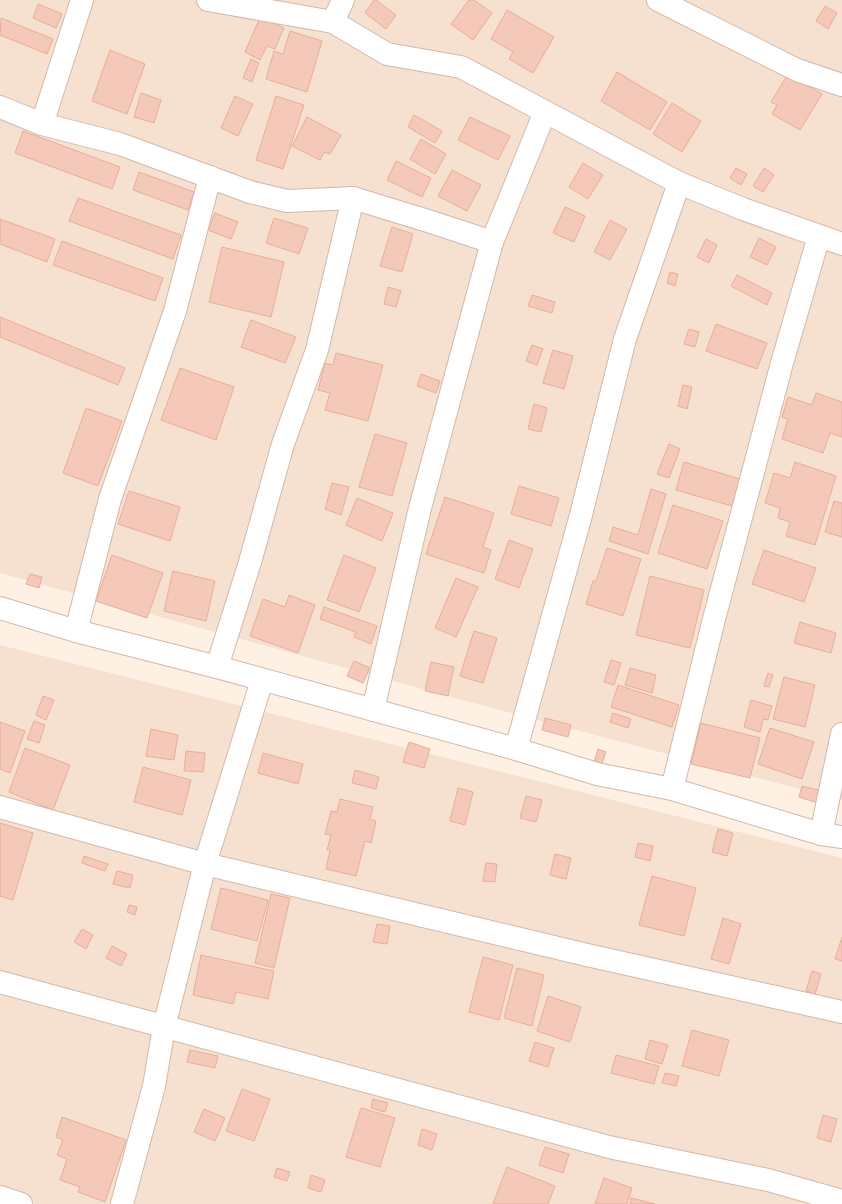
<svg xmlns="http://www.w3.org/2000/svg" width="842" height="1204" font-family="'Public Sans',sans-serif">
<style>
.residential{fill:#f6e1d1}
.building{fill:#f5c9b9;stroke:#e9ad98}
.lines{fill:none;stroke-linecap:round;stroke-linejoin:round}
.minor-casing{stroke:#d2b8ab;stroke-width:24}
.minor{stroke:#fff;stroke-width:22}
</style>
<rect width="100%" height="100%" fill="#fef0e3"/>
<g class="residential">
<path d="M 0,0 L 842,0 L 842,800 L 470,702 L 0,573 Z"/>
<path d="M 0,645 L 842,858 L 842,1204 L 0,1204 Z"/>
</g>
<g class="building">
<path d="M 374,0 L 376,0 L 396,15 L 386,29 L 365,13 Z"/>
<path d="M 469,0 L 474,0 L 492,13 L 473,40 L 451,24 Z"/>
<path d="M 38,4 L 62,14 L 56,28 L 33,18 Z"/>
<path d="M 825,6 L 837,13 L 828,29 L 816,21 Z"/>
<path d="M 507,10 L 554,37 L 533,73 L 509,59 L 513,52 L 491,39 Z"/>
<path d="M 260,17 L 284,28 L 275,49 L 267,46 L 260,60 L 245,52 Z"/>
<path d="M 1,18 L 53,39 L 47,54 L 0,35 Z"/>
<path d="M 290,31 L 322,41 L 307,92 L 266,79 L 274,51 L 283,54 Z"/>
<path d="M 110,50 L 145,64 L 127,114 L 92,101 Z"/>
<path d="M 251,59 L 259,63 L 252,82 L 243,78 Z"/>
<path d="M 617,72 L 667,102 L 650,130 L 601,101 Z"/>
<path d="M 788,74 L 822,94 L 800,130 L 772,114 L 777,105 L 771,102 Z"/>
<path d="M 141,93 L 161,100 L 154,123 L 134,117 Z"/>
<path d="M 235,96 L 253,104 L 238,136 L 221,128 Z"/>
<path d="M 276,96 L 304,105 L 283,169 L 256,160 Z"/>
<path d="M 672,103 L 701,121 L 682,152 L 653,134 Z"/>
<path d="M 414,115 L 442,131 L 435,143 L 408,127 Z"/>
<path d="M 307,117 L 341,135 L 330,154 L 324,152 L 320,160 L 292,146 Z"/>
<path d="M 470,117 L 510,136 L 498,160 L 458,140 Z"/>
<path d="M 23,131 L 120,167 L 112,189 L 15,153 Z"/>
<path d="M 421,139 L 446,154 L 435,174 L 410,159 Z"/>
<path d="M 396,161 L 431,178 L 422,197 L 387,180 Z"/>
<path d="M 583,163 L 603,175 L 588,199 L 569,187 Z"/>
<path d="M 736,168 L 747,174 L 741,185 L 730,178 Z"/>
<path d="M 764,168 L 774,175 L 763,192 L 753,186 Z"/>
<path d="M 452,170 L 481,185 L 467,211 L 438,196 Z"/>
<path d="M 139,172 L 194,192 L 188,210 L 133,190 Z"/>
<path d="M 78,198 L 181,235 L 173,259 L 69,221 Z"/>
<path d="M 565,207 L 585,216 L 574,242 L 553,233 Z"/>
<path d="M 215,213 L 238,222 L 231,239 L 208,230 Z"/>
<path d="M 274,218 L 308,228 L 299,254 L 266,243 Z"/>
<path d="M 0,219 L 55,239 L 47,262 L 0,244 Z"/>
<path d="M 610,220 L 627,229 L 610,260 L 594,252 Z"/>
<path d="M 392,227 L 413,234 L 402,272 L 380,266 Z"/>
<path d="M 759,238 L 776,247 L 767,265 L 750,257 Z"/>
<path d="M 706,239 L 717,245 L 709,263 L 697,257 Z"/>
<path d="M 62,241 L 163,278 L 155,301 L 53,265 Z"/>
<path d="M 222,247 L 284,262 L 271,317 L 209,302 Z"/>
<path d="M 670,272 L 678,274 L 675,286 L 667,283 Z"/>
<path d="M 737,275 L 772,293 L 767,305 L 731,286 Z"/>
<path d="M 388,287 L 401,291 L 396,307 L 384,304 Z"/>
<path d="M 532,295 L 555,302 L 552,313 L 528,306 Z"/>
<path d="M 0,317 L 125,368 L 118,385 L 0,337 Z"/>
<path d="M 251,320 L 296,337 L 285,363 L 241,347 Z"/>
<path d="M 716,324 L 767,343 L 757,369 L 706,351 Z"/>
<path d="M 689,329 L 699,332 L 695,347 L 684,344 Z"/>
<path d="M 532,345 L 543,349 L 537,365 L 526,361 Z"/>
<path d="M 553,350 L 573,356 L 564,389 L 543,383 Z"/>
<path d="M 336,353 L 383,365 L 368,421 L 325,410 L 330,393 L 318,390 L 325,363 L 333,365 Z"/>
<path d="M 180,368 L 234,387 L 216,440 L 161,420 Z"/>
<path d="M 421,374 L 440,381 L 436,393 L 417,386 Z"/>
<path d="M 683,385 L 692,387 L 687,409 L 678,406 Z"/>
<path d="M 816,393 L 842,402 L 842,437 L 830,433 L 823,453 L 782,439 L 788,419 L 782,417 L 788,397 L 812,405 Z"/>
<path d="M 534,404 L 547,408 L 541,432 L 528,429 Z"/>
<path d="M 86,408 L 122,421 L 98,486 L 63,473 Z"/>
<path d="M 375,434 L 407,443 L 392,496 L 359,487 Z"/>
<path d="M 669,444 L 680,449 L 669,478 L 657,474 Z"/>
<path d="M 684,462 L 740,479 L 732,506 L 676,490 Z"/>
<path d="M 795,462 L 836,476 L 815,545 L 786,536 L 790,522 L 778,518 L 780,508 L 765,503 L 774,473 L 790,478 Z"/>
<path d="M 332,483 L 349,487 L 341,515 L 325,509 Z"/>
<path d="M 519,486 L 559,498 L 551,526 L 511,514 Z"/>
<path d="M 651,489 L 666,494 L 648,554 L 609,541 L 613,527 L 638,535 Z"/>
<path d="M 129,491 L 180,507 L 170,541 L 118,524 Z"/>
<path d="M 445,497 L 494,513 L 483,547 L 491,550 L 484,573 L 426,554 Z"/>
<path d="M 357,498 L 393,513 L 382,541 L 346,525 Z"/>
<path d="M 834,501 L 842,503 L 842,537 L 825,532 Z"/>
<path d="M 673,505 L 723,521 L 707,569 L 658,553 Z"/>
<path d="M 509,540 L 533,549 L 519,588 L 495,579 Z"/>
<path d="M 607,548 L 641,559 L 623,616 L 586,604 L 593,581 L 596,581 Z"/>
<path d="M 764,550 L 816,568 L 804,602 L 752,584 Z"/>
<path d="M 112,555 L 163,573 L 147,618 L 96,601 Z"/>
<path d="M 344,555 L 376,568 L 359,612 L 327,600 Z"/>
<path d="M 173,571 L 215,581 L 206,621 L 164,611 Z"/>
<path d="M 30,574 L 42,577 L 39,588 L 26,584 Z"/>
<path d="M 650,576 L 704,590 L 690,648 L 636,635 Z"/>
<path d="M 456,578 L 478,587 L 456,637 L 435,628 Z"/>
<path d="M 289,595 L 315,605 L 298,653 L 250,636 L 263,599 L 285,607 Z"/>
<path d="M 324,607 L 377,626 L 371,644 L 354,637 L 356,632 L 320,619 Z"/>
<path d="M 800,622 L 836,633 L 831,653 L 794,643 Z"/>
<path d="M 474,631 L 497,638 L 483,683 L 460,676 Z"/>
<path d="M 611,660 L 621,663 L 614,685 L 604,682 Z"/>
<path d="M 354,661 L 370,668 L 363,683 L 347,676 Z"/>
<path d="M 431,662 L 454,667 L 448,696 L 425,691 Z"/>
<path d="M 630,668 L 656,675 L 652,693 L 625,685 Z"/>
<path d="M 768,673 L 773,675 L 769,687 L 764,686 Z"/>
<path d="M 784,677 L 815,685 L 805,727 L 773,719 Z"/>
<path d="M 618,685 L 679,705 L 672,727 L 611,707 Z"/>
<path d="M 43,696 L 54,700 L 46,720 L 36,715 Z"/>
<path d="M 751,700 L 772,706 L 768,720 L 763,719 L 760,732 L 744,727 Z"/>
<path d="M 613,713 L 631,719 L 628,728 L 610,722 Z"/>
<path d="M 545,718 L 571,725 L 568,737 L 542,730 Z"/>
<path d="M 34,721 L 45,725 L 39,743 L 27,739 Z"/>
<path d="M 0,722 L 25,731 L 10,773 L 0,769 Z"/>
<path d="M 701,723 L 760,738 L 750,778 L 691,764 Z"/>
<path d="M 770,728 L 814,742 L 802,779 L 758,764 Z"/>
<path d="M 151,729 L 178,735 L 174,760 L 146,756 Z"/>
<path d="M 409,742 L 430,749 L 424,768 L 403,762 Z"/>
<path d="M 25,748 L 70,765 L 53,810 L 9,792 Z"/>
<path d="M 598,749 L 606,752 L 601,766 L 594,763 Z"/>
<path d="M 186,751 L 205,753 L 203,772 L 184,771 Z"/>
<path d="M 263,753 L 303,764 L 298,784 L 258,773 Z"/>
<path d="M 143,767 L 191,780 L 182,815 L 134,802 Z"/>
<path d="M 355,770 L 379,777 L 376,789 L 352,783 Z"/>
<path d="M 802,786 L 822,791 L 818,803 L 799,797 Z"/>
<path d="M 458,788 L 473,792 L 465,825 L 450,821 Z"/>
<path d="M 526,796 L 542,800 L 536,822 L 520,818 Z"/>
<path d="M 340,799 L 373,807 L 370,819 L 376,821 L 371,843 L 365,841 L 356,876 L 326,869 L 330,850 L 327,850 L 331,835 L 325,834 L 331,811 L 337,812 Z"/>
<path d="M 0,823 L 33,833 L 13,900 L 0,896 Z"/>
<path d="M 718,829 L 733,833 L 727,856 L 712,852 Z"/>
<path d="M 638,843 L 653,846 L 650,861 L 635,857 Z"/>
<path d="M 555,854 L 571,858 L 566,879 L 550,875 Z"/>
<path d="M 84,856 L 108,864 L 105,871 L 82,863 Z"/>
<path d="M 486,863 L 497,864 L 495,882 L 483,881 Z"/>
<path d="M 117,871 L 133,875 L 130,888 L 113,884 Z"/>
<path d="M 652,876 L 696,888 L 684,936 L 639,925 Z"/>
<path d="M 221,888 L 268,900 L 257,941 L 211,929 Z"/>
<path d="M 271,894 L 290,898 L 274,968 L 255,963 Z"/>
<path d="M 129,905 L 137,907 L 135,915 L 127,912 Z"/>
<path d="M 723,918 L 741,924 L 729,964 L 711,959 Z"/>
<path d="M 377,924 L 390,926 L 387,944 L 373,942 Z"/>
<path d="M 82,929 L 93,935 L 86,949 L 74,942 Z"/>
<path d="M 842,937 L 842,961 L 835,959 Z"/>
<path d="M 112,946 L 127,954 L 121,966 L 106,958 Z"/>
<path d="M 201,955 L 274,971 L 268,999 L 236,992 L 233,1004 L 193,995 Z"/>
<path d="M 483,957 L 513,965 L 499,1020 L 469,1012 Z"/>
<path d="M 517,968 L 544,975 L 532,1026 L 504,1018 Z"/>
<path d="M 812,971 L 821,974 L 815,994 L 806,991 Z"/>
<path d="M 548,996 L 581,1007 L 570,1042 L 537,1031 Z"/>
<path d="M 692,1030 L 729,1040 L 719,1076 L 682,1066 Z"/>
<path d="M 650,1040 L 668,1045 L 662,1064 L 645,1059 Z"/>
<path d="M 535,1042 L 554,1048 L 548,1067 L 529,1061 Z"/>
<path d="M 190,1050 L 218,1056 L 215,1068 L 187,1062 Z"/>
<path d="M 616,1055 L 659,1066 L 654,1084 L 611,1073 Z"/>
<path d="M 665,1073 L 679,1076 L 676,1086 L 662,1083 Z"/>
<path d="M 242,1089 L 270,1099 L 254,1141 L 226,1131 Z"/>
<path d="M 373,1099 L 388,1103 L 385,1112 L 371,1108 Z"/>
<path d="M 361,1108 L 395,1118 L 380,1167 L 346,1157 Z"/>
<path d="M 204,1109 L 225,1118 L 215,1141 L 194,1132 Z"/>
<path d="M 823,1115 L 837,1119 L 831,1142 L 817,1138 Z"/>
<path d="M 62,1117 L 126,1140 L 105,1202 L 78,1192 L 80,1187 L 60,1180 L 67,1159 L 57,1155 L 63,1140 L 56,1137 Z"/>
<path d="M 422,1129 L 437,1134 L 432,1150 L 418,1145 Z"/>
<path d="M 545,1147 L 569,1154 L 563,1173 L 539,1165 Z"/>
<path d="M 507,1167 L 555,1186 L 548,1204 L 493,1204 Z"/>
<path d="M 277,1168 L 290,1172 L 287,1181 L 274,1177 Z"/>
<path d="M 311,1175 L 325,1180 L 321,1192 L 308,1188 Z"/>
<path d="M 604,1178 L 632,1188 L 627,1204 L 595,1204 Z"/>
<path d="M 631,1198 L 655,1204 L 630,1204 Z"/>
</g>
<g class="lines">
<g class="minor-casing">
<g id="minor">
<path d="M 208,0 L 333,22 L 387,54 L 461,67 L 679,183 L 743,209 L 842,244"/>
<path d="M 658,0 L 797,70 L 842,85"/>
<path d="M 333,22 L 343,0"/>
<path d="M 0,107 L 42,124 L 120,144 L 250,192 L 287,201 L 353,198 L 428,221 L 492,242"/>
<path d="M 42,124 L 82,0"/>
<path d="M 0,608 L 76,631 L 217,667 L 516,749 L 597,774 L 672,789 L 821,834 L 842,837"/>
<path d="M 76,631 L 110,499 L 175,311 L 210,177"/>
<path d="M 217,667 L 250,562 L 283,444 L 317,350 L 353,198"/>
<path d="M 373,710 L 420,508 L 492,242 L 545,112"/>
<path d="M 516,749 L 581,515 L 625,339 L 679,183"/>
<path d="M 672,789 L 714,619 L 782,363 L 819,236"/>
<path d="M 0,807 L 205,864 L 587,955 L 842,1012"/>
<path d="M 821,834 L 842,734"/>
<path d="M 0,982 L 609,1147 L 768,1180 L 842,1201"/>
<path d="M 0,1197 L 21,1204"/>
<path d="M 122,1204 L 154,1086 L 164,1027 L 205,864 L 262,680"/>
</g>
</g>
<use href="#minor" class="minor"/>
</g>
</svg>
